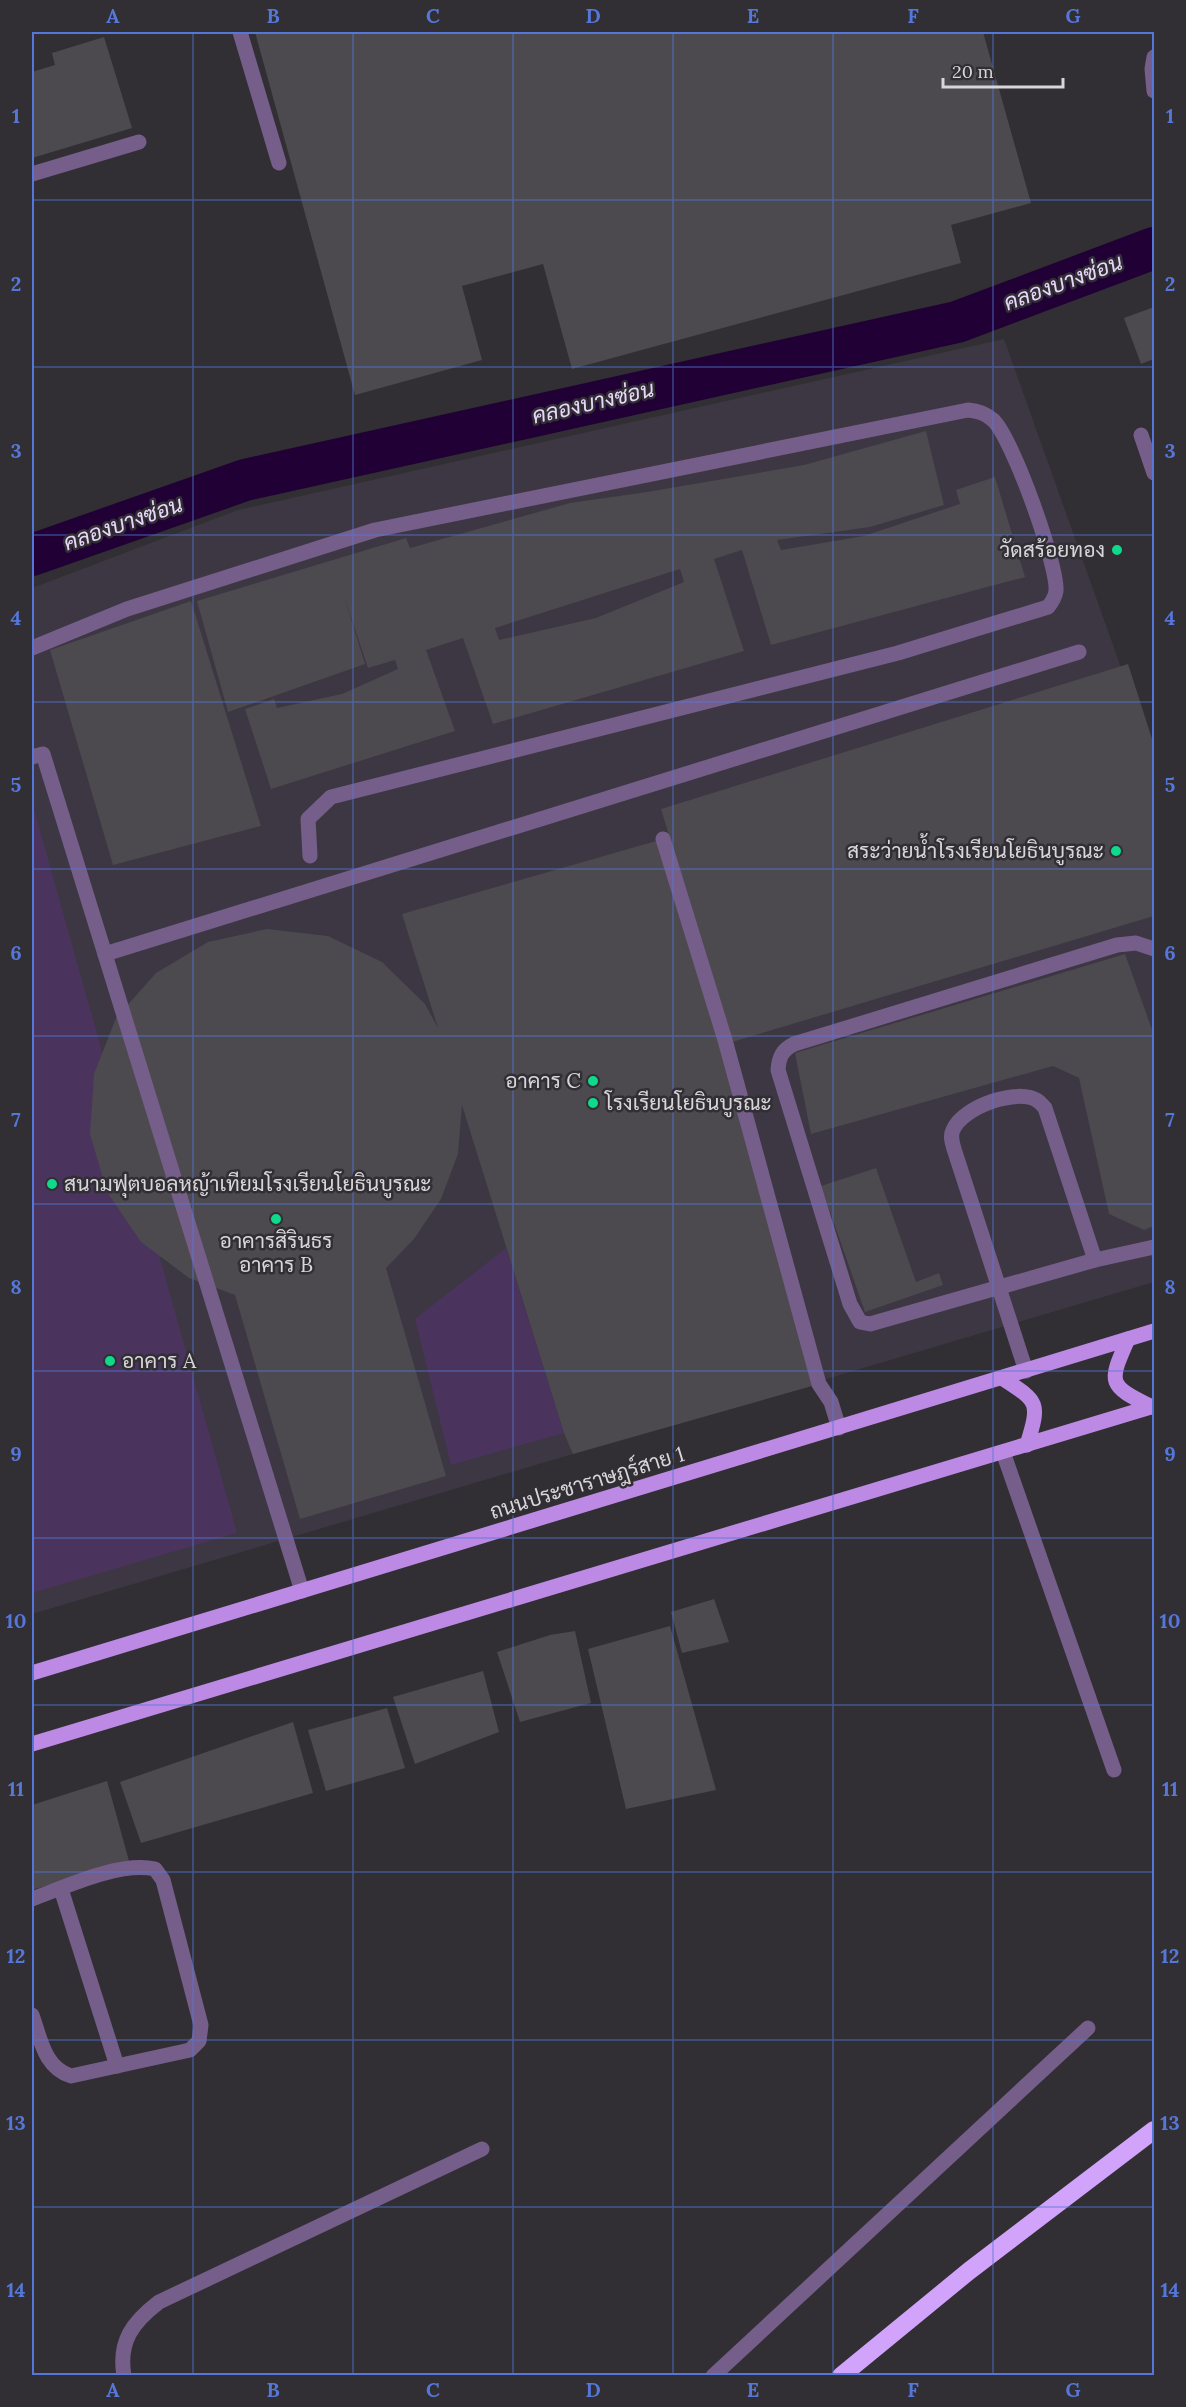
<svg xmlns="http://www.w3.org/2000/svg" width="1186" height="2407" font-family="Lora,Sarabun,serif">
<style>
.built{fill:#3c3742}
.green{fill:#4a345d}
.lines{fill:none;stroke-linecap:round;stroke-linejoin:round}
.canal{stroke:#200035;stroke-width:42}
.building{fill:#4c494f;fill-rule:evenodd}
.minor{stroke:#765e8b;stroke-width:15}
.major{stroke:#bc8ae5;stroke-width:15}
.highway{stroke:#d1a3fa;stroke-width:18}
.grid{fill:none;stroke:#5577d9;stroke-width:1.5;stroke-opacity:0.55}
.poi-dot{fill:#0fd98a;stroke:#312e34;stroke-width:2}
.labels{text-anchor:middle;stroke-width:5;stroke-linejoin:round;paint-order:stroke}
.poi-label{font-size:21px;fill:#d8d6da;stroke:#312e34;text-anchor:end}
.street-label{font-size:21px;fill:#d8d6da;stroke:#312e34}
.water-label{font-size:22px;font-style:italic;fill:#e9d7fb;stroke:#312e34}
.neatline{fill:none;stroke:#5577d9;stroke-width:2}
.grid-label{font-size:20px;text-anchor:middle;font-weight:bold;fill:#5577d9}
</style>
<rect width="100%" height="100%" fill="#312e34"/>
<path class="built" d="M 1004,339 L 1154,760 L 1154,1282 L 32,1614 L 32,588 L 238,510 Z"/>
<g class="green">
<path d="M 32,802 L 237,1533 L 32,1593 Z"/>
<path d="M 506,1248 L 564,1433 L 451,1465 L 415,1319 Z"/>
</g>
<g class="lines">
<path class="canal" d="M 32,555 L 245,480 L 957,322 L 1154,248"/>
</g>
<g class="building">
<path d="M 255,32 L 983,32 L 1031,203 L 951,225 L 961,263 L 572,369 L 543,264 L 462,286 L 482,360 L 355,395 Z"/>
<path d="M 104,37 L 132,128 L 32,158 L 32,72 L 55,65 L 52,53 Z"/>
<path d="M 1154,307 L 1154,359 L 1141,364 L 1124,318 Z"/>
<path d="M 926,431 L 944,505 L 870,527 L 777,540 L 781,550 L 864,536 L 960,504 L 956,490 L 995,477 L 1025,577 L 771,645 L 742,550 L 714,559 L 744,651 L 493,724 L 463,638 L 426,650 L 455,731 L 271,789 L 245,709 L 274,699 L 277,708 L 342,694 L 398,669 L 395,660 L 368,668 L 344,596 L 365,664 L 228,712 L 197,601 L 406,538 L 410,548 L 570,503 L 647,492 L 804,465 ZM 680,569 L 684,582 L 596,618 L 499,640 L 495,628 Z"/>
<path d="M 191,601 L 261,826 L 113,865 L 50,650 Z"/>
<path d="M 1128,664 L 1154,745 L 1154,916 L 732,1042 L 661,809 Z"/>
<path d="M 663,839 L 819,1384 L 573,1454 L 564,1433 L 462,1105 L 458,1154 L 441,1199 L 414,1239 L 386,1268 L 446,1476 L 300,1519 L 235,1295 L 189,1278 L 141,1242 L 107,1192 L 90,1134 L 94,1074 L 116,1018 L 156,973 L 208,942 L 267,929 L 328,936 L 382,962 L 425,1004 L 438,1028 L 402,914 Z"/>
<path d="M 1125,954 L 1154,1035 L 1154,1226 L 1144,1230 L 1109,1214 L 1079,1078 L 1053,1066 L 811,1134 L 795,1053 Z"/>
<path d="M 876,1168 L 916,1282 L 939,1273 L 943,1285 L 865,1312 L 821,1186 Z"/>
<path d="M 714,1599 L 729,1642 L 682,1653 L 671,1612 Z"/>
<path d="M 670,1626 L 716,1790 L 626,1809 L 588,1649 Z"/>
<path d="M 575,1631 L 591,1703 L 520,1722 L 497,1652 L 550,1635 Z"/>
<path d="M 483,1671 L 499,1732 L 415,1764 L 393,1697 Z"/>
<path d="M 387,1708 L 405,1768 L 326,1791 L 308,1730 Z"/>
<path d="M 293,1722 L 313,1793 L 141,1843 L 120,1782 Z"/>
<path d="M 107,1781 L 129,1861 L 32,1890 L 32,1805 Z"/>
</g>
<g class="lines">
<g class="minor">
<path d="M 240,32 L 279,163"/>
<path d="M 1154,57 L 1152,69 L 1154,91"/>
<path d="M 32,174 L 139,142"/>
<path d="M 1141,435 L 1154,473"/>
<path d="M 32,648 L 127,609 L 375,530 L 968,410 C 978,411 985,413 993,420 C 1012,437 1058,565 1056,591 C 1055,598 1052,602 1048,607 L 898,653 L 331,797 L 308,819 L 310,856"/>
<path d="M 32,757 L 43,754 L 302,1591"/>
<path d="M 663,839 L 725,1040 L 819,1384 L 831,1402 L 839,1428"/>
<path d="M 105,954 L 1079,652"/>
<path d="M 1095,1260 L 1154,1247"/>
<path d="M 1026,1371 L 954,1149 C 952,1142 950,1136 953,1130 C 962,1107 1018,1087 1038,1101 C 1041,1103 1043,1106 1045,1108 L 1095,1260 L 870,1324 L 860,1322 L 850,1304 L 778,1070 C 779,1057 782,1050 794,1044 L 1117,945 L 1136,943 L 1154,949"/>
<path d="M 1003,1452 L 1114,1770"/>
<path d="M 61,1889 L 117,2066"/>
<path d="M 32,1899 C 65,1887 120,1861 155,1869 L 163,1880 L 201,2025 L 199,2041 L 190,2050 L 71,2076 C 44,2067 41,2040 32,2015"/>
<path d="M 124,2376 C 118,2341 133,2322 159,2302 L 482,2149"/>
<path d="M 713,2376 L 1088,2028"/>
</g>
<g class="major">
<path d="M 1128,1339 C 1108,1384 1108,1385 1152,1407"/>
<path d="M 1002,1378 C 1039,1402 1040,1402 1027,1445"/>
<path d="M 32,1673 L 1154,1331"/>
<path d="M 32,1744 L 1154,1406"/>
</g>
<path class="highway" d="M 841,2376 L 969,2271 L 1154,2130"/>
</g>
<path class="grid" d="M 193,32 L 193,2376M 353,32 L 353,2376M 513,32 L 513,2376M 673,32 L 673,2376M 833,32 L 833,2376M 993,32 L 993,2376M 32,200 L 1154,200M 32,367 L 1154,367M 32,535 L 1154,535M 32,702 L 1154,702M 32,869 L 1154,869M 32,1036 L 1154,1036M 32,1204 L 1154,1204M 32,1371 L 1154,1371M 32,1538 L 1154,1538M 32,1705 L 1154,1705M 32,1872 L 1154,1872M 32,2040 L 1154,2040M 32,2207 L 1154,2207"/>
<g class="poi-dot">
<circle cx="1117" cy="550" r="6"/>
<circle cx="1116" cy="851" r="6"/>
<circle cx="593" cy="1081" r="6"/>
<circle cx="593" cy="1103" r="6"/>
<circle cx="52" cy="1184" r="6"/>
<circle cx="276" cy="1219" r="6"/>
<circle cx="110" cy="1361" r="6"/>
</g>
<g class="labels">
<g class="poi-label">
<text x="1105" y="557">วัดสร้อยทอง</text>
<text x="1104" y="858">สระว่ายนํ้าโรงเรียนโยธินบูรณะ</text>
<text x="581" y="1088">อาคาร C</text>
<text x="605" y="1110" text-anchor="start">โรงเรียนโยธินบูรณะ</text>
<text x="64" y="1191" text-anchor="start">สนามฟุตบอลหญ้าเทียมโรงเรียนโยธินบูรณะ</text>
<text x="276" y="1248" text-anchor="middle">อาคารสิรินธร<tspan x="276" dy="24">อาคาร B</tspan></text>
<text x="122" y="1368" text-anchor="start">อาคาร A</text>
</g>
<g class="street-label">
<text transform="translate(587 1483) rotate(-17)" y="7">ถนนประชาราษฎร์สาย 1</text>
</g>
<g class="water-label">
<text transform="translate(1063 282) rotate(-20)" y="8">คลองบางซ่อน</text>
<text transform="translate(593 402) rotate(-13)" y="8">คลองบางซ่อน</text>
<text transform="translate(123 523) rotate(-19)" y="8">คลองบางซ่อน</text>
</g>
</g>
<rect width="1186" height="2407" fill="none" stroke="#312e34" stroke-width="66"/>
<path d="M943 78v9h120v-9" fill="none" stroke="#d8d6da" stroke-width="3"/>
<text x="952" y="78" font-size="18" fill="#d8d6da" stroke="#312e34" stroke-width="4.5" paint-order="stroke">20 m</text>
<rect x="33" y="33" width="1120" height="2341" class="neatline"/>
<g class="grid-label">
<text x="113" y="23">A</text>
<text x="273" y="23">B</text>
<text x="433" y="23">C</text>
<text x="593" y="23">D</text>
<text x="753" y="23">E</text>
<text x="913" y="23">F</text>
<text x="1073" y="23">G</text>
<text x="16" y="123">1</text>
<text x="1170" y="123">1</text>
<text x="16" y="291">2</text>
<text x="1170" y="291">2</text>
<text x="16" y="458">3</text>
<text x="1170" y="458">3</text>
<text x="16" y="625">4</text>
<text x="1170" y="625">4</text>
<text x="16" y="792">5</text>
<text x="1170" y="792">5</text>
<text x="16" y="960">6</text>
<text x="1170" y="960">6</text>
<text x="16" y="1127">7</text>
<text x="1170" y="1127">7</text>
<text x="16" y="1294">8</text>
<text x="1170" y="1294">8</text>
<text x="16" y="1461">9</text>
<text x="1170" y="1461">9</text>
<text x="16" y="1628">10</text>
<text x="1170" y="1628">10</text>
<text x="16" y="1796">11</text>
<text x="1170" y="1796">11</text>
<text x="16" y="1963">12</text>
<text x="1170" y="1963">12</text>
<text x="16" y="2130">13</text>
<text x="1170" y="2130">13</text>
<text x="16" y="2297">14</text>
<text x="1170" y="2297">14</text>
<text x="113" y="2397">A</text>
<text x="273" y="2397">B</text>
<text x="433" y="2397">C</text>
<text x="593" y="2397">D</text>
<text x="753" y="2397">E</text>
<text x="913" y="2397">F</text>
<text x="1073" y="2397">G</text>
</g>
</svg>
